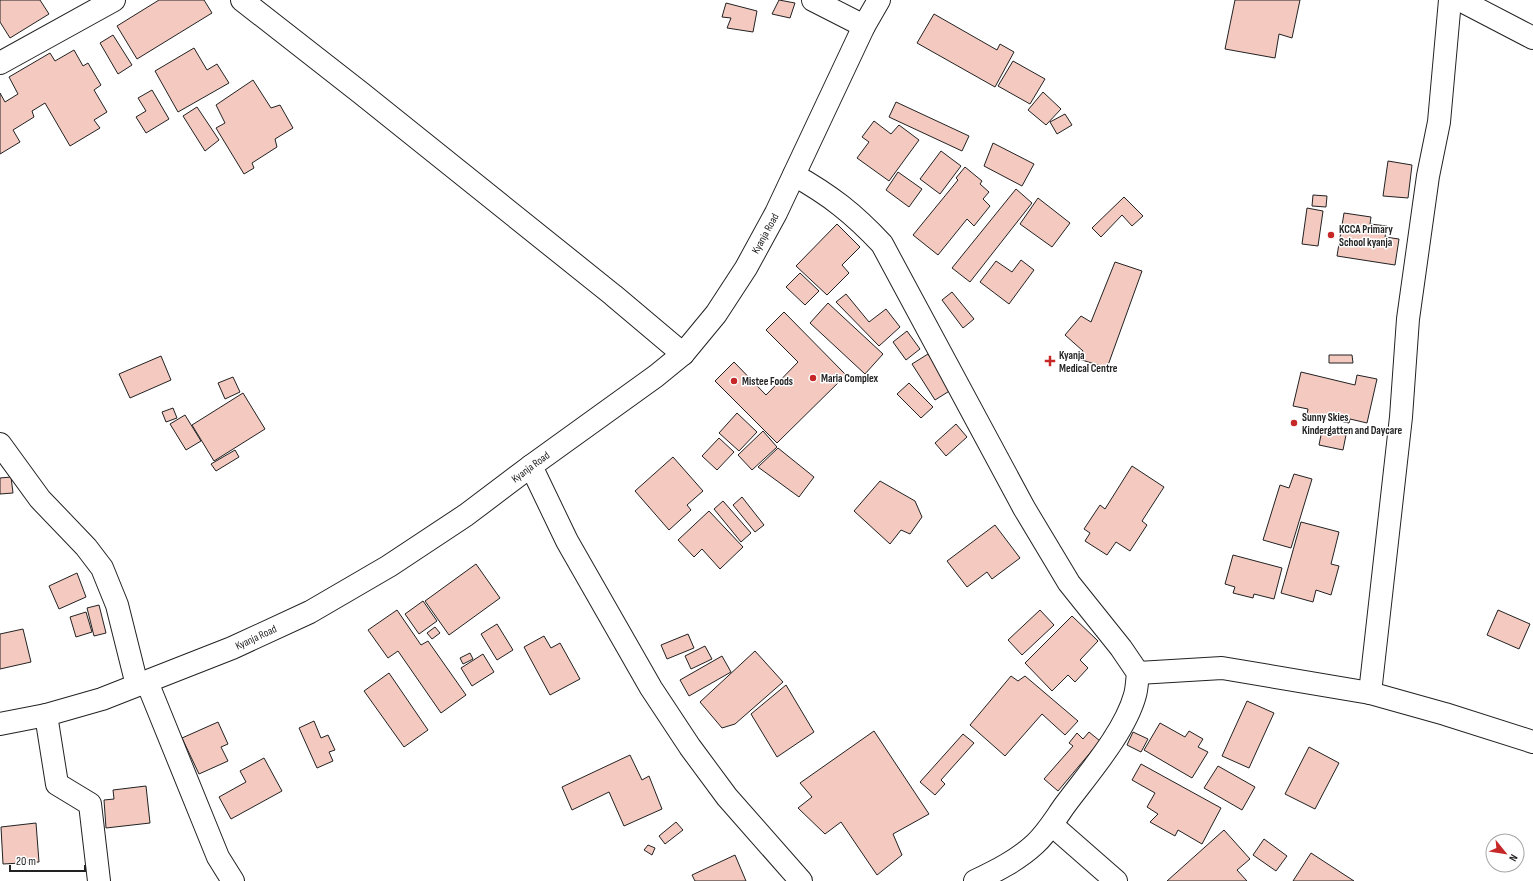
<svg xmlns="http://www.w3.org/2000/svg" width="1533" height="881" font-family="'Sofia Sans Condensed',sans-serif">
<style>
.building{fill:#f3c9c0;stroke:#222}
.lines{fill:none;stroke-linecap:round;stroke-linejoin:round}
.minor-casing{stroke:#222;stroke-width:24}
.minor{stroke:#fff;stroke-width:22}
.poi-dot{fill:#c62828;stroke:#fff;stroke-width:1.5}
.labels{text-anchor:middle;stroke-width:3;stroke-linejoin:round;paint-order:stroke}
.poi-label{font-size:11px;font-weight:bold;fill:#222;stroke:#fff;text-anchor:start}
.street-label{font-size:11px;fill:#222;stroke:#fff}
</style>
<rect width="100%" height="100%" fill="#fff"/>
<g class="building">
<path d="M 0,0 L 40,0 L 49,14 L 10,38 L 0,22 Z"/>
<path d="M 159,0 L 204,0 L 212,13 L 137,59 L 117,26 Z"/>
<path d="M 779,0 L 795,3 L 790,18 L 772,14 Z"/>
<path d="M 1235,0 L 1300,0 L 1292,38 L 1279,34 L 1275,58 L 1225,49 Z"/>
<path d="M 726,3 L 757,11 L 753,32 L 727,28 L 731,18 L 722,17 Z"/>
<path d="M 934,14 L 997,50 L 1000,44 L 1014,52 L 995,87 L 917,43 Z"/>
<path d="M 113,35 L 132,65 L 118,74 L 100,43 Z"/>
<path d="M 194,48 L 207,70 L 217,64 L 229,83 L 178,112 L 155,71 Z"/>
<path d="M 74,50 L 83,66 L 88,63 L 101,85 L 94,90 L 107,112 L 94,120 L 100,128 L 70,146 L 45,103 L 32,111 L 34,117 L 13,130 L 20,142 L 0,154 L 0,93 L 5,102 L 18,94 L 9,77 L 50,53 L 55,61 Z"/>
<path d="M 1013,61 L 1045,79 L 1030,104 L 998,86 Z"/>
<path d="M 253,80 L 271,108 L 280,105 L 293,128 L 275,139 L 277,147 L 252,163 L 254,168 L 244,174 L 216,128 L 225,123 L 216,105 Z"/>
<path d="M 152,90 L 169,119 L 146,133 L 136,117 L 146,111 L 138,98 Z"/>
<path d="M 1043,92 L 1061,109 L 1046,125 L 1028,110 Z"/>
<path d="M 896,102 L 969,136 L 962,151 L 889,117 Z"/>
<path d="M 197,107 L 219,140 L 205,151 L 183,116 Z"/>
<path d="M 1065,114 L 1072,125 L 1057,134 L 1050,122 Z"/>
<path d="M 874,121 L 891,134 L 899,125 L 919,140 L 889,181 L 857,158 L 869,142 L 862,137 Z"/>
<path d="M 993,143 L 1034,164 L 1022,186 L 984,166 Z"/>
<path d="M 941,151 L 961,166 L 940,194 L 920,179 Z"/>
<path d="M 1388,161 L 1412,165 L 1408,198 L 1383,196 Z"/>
<path d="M 965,167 L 982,181 L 980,184 L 989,192 L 983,199 L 990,206 L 974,226 L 967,219 L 938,255 L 913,235 L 958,180 L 956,178 Z"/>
<path d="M 898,172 L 922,189 L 909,207 L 886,190 Z"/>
<path d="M 1016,189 L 1032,203 L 970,282 L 952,268 Z"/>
<path d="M 1313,195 L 1327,196 L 1326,207 L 1312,206 Z"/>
<path d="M 1124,197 L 1143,216 L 1132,226 L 1122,215 L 1101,237 L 1092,228 Z"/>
<path d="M 1038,198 L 1070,223 L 1052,247 L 1020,224 Z"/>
<path d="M 1307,208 L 1323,211 L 1318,246 L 1302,244 Z"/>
<path d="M 1344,213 L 1371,217 L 1370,224 L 1387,226 L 1385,237 L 1399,239 L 1395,265 L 1337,256 Z"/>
<path d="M 837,224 L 860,247 L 842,265 L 849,273 L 827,295 L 796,266 Z"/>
<path d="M 1021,260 L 1034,270 L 1009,304 L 980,282 L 996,261 L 1012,272 Z"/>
<path d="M 1115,262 L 1142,271 L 1107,368 L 1079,359 L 1083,351 L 1065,335 L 1081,316 L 1091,322 Z"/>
<path d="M 800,273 L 819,291 L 805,305 L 786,287 Z"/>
<path d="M 952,292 L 974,319 L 963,328 L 942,300 Z"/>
<path d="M 846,294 L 869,322 L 886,309 L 900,327 L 879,346 L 836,302 Z"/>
<path d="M 828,303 L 883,354 L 865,374 L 810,323 Z"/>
<path d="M 784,312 L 846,375 L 777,443 L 715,381 L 734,362 L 766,395 L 798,362 L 766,330 Z"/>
<path d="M 907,331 L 920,349 L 906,360 L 893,342 Z"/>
<path d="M 928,354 L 951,390 L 935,400 L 912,364 Z"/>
<path d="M 1329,355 L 1352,355 L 1353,363 L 1329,363 Z"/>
<path d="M 161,356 L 171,380 L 130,398 L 119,374 Z"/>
<path d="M 1301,372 L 1355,385 L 1357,375 L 1377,379 L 1367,423 L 1350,419 L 1349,423 L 1307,414 L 1308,409 L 1293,406 Z"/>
<path d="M 233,377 L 240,392 L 225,399 L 218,383 Z"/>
<path d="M 909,383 L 933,407 L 921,418 L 897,394 Z"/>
<path d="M 243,393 L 265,429 L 214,461 L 192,425 Z"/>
<path d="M 173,408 L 177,418 L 166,422 L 162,412 Z"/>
<path d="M 737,413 L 757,432 L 739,451 L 719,433 Z"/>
<path d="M 185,415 L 201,441 L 186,450 L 170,424 Z"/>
<path d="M 956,424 L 967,437 L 946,456 L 935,443 Z"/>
<path d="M 1322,430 L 1346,435 L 1343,450 L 1319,445 Z"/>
<path d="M 763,431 L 777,447 L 752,470 L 738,455 Z"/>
<path d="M 719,438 L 734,452 L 717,470 L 702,456 Z"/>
<path d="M 778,448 L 814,477 L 799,497 L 758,467 Z"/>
<path d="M 235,450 L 239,457 L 216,471 L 211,464 Z"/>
<path d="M 673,457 L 703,491 L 687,505 L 691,510 L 669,530 L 635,491 Z"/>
<path d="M 1132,466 L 1164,487 L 1142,521 L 1147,525 L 1130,551 L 1116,542 L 1107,555 L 1085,541 L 1090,533 L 1084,529 L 1100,505 L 1105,509 Z"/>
<path d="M 1294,474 L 1312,479 L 1291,548 L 1263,540 L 1280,485 L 1289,488 Z"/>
<path d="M 11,477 L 13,493 L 0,494 L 0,478 Z"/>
<path d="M 880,481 L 915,501 L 922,517 L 910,534 L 901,530 L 890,544 L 854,511 Z"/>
<path d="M 742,497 L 764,525 L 755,532 L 733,505 Z"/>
<path d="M 723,501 L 751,533 L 741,542 L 714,509 Z"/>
<path d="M 709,511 L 743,547 L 720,569 L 702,549 L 694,557 L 678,540 Z"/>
<path d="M 1301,522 L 1339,532 L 1331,564 L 1339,566 L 1331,595 L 1316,590 L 1313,602 L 1281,593 Z"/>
<path d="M 995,525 L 1020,558 L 992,579 L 987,572 L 967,587 L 947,561 Z"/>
<path d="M 1233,555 L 1282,568 L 1274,599 L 1254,594 L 1253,598 L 1233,593 L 1235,587 L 1225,584 Z"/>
<path d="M 476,564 L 500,598 L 449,635 L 425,601 Z"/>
<path d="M 77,573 L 86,597 L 59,609 L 49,586 Z"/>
<path d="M 423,601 L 437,621 L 419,634 L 405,614 Z"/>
<path d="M 99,605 L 106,633 L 94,636 L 87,608 Z"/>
<path d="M 397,610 L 421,645 L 428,641 L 466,695 L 441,713 L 398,651 L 388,658 L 368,630 Z"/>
<path d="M 1040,610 L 1054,625 L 1022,655 L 1008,640 Z"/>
<path d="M 1498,610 L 1530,624 L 1519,649 L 1487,635 Z"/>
<path d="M 86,612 L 92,632 L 76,637 L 70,617 Z"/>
<path d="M 1072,616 L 1098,641 L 1080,660 L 1088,668 L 1075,682 L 1068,675 L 1052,691 L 1025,663 Z"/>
<path d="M 497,624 L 513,650 L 497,660 L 481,634 Z"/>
<path d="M 435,627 L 440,633 L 432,639 L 427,633 Z"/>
<path d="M 23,629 L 31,662 L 0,669 L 0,634 Z"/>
<path d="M 688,634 L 694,648 L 667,659 L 661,645 Z"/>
<path d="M 544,636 L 551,648 L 560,643 L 580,679 L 550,695 L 524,647 Z"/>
<path d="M 705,646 L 712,659 L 691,669 L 685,656 Z"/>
<path d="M 755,651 L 783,682 L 735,724 L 722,728 L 700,702 Z"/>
<path d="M 470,653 L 473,659 L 463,664 L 460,658 Z"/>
<path d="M 483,654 L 494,672 L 472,686 L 461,668 Z"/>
<path d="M 722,656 L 731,672 L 689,696 L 680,680 Z"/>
<path d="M 389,673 L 428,730 L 404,747 L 364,691 Z"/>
<path d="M 1011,676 L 1018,681 L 1025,676 L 1078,721 L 1065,735 L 1042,714 L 1005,756 L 970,725 Z"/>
<path d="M 786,685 L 814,732 L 777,757 L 751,714 Z"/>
<path d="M 1247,701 L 1274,713 L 1249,768 L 1222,756 Z"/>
<path d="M 314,721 L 321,738 L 328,735 L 335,750 L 329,752 L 333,761 L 317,768 L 299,728 Z"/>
<path d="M 218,722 L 228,744 L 221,747 L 228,761 L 199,774 L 182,738 Z"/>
<path d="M 1160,723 L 1185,737 L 1189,731 L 1203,739 L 1198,747 L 1208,752 L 1192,778 L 1144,750 Z"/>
<path d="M 874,731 L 929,814 L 893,834 L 902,855 L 877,875 L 841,822 L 825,834 L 798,808 L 812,797 L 800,783 Z"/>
<path d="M 1089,732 L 1100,741 L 1058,791 L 1044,779 L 1073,746 L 1069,743 L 1077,733 L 1083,739 Z"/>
<path d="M 1133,732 L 1148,739 L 1141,752 L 1127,745 Z"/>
<path d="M 963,734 L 974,743 L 941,780 L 945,784 L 935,795 L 920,782 Z"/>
<path d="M 1309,747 L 1339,763 L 1315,809 L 1285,794 Z"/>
<path d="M 630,755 L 642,780 L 649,776 L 662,809 L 624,826 L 609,792 L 572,810 L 562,787 Z"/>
<path d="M 264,758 L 282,791 L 231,819 L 219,797 L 246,782 L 240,771 Z"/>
<path d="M 1141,764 L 1221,808 L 1202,844 L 1178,830 L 1175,836 L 1150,822 L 1158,814 L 1147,807 L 1155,793 L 1132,780 Z"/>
<path d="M 1218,766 L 1255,787 L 1242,810 L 1204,788 Z"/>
<path d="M 146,786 L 150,823 L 106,828 L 104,800 L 114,799 L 113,790 Z"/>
<path d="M 676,822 L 683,830 L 665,844 L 659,836 Z"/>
<path d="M 36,823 L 39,862 L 3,864 L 1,827 Z"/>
<path d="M 1224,830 L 1250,859 L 1237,870 L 1247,881 L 1167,881 Z"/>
<path d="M 1264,839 L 1287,856 L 1276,871 L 1253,855 Z"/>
<path d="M 648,845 L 655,848 L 652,855 L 644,850 Z"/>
<path d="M 1311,853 L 1354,881 L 1293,881 Z"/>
<path d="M 735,855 L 746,881 L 695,881 L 692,875 Z"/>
</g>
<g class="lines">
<g class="minor-casing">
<g id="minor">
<path d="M 242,0 L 361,93 L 613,295 L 683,354"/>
<path d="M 813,0 L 864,26"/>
<path d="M 1460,0 L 1533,38"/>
<path d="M 0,63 L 114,0"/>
<path d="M 794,175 C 830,195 854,214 882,244 L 1024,508 L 1069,583 L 1121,648 L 1138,673 C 1137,680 1137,688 1135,695 C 1125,732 1088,774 1065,805 C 1055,819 1047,833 1035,844 C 1018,860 996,871 975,881"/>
<path d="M 0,444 L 40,499 L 86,547 L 102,568 L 117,605 L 137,685"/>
<path d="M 531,466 L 567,541 L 651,688 L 690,747 L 727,797 L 801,881"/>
<path d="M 1138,673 L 1222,668 L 1370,693 L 1445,714 L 1533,742"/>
<path d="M 147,682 L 218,857 L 233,881"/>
<path d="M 1370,693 L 1401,417 L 1408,319 L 1428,176 L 1439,122 L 1450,0"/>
<path d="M 46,715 L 57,784 L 90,804 L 99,881"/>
<path id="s1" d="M 0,724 L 46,715 L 102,699 L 232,648 L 310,612 L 389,566 L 466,515 L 531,466 L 656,376 L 683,354 L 716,314 L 746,268 L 776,213 L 864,26 L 879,0"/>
<path d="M 1052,825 L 1116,881"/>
</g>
</g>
<use href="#minor" class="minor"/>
</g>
<g class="poi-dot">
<circle cx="1331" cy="235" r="4"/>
<path d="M1048 355h4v4h4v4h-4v4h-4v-4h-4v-4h4z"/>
<circle cx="813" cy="378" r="4"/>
<circle cx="734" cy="381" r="4"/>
<circle cx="1294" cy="423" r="4"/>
</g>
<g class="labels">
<g class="poi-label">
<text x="1339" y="233">KCCA Primary<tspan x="1339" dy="13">School kyanja</tspan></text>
<text x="1059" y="359">Kyanja<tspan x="1059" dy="13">Medical Centre</tspan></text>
<text x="821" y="382">Maria Complex</text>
<text x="742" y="385">Mistee Foods</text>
<text x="1302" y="421">Sunny Skies<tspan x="1302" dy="13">Kindergatten and Daycare</tspan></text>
</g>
<g class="street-label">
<text dy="4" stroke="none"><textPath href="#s1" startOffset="931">Kyanja Road</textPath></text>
<text dy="4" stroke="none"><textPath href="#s1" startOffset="595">Kyanja Road</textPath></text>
<text dy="4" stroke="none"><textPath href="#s1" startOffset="271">Kyanja Road</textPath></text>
</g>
</g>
<g transform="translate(1505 853) rotate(120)"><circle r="19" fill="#ffffff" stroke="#a7a7a7"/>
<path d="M0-3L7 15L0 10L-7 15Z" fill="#c62828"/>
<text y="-6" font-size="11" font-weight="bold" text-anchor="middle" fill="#222222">N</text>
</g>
<path d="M10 865v6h75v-6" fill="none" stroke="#222222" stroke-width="2"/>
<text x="16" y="865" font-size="12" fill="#222222" stroke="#ffffff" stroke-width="3" paint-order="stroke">20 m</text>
</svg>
